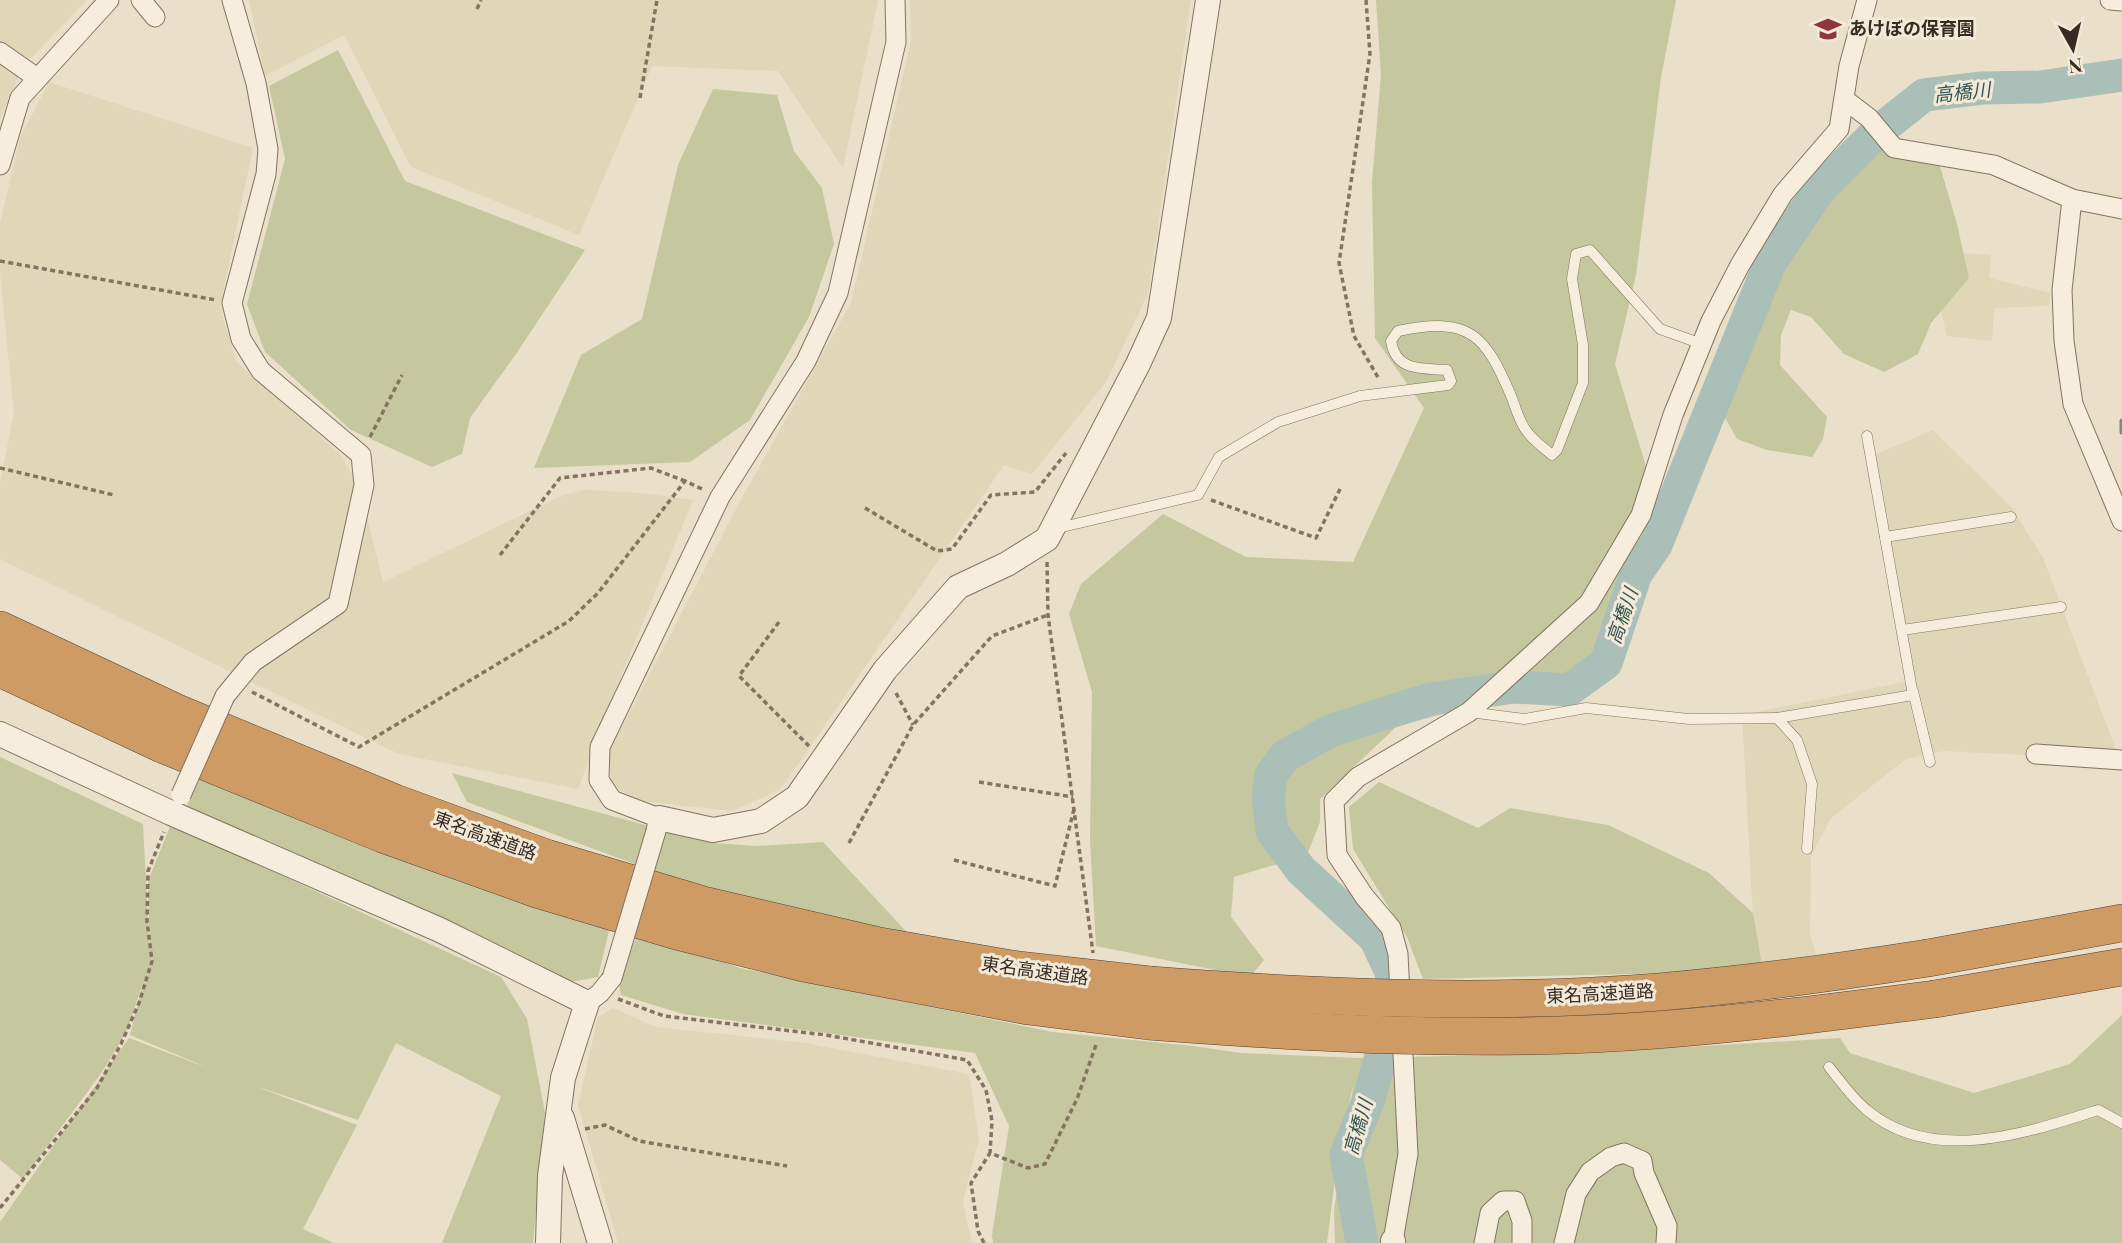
<svg xmlns="http://www.w3.org/2000/svg" width="2122" height="1243" font-family="'Playfair Display','Noto Sans JP',serif">
<style>
.farmland{fill:#dfd7b8}
.green{fill:#c5c79e}
.lines{fill:none;stroke-linecap:round;stroke-linejoin:round}
.stream{stroke:#718d84;stroke-width:5}
.river{stroke:#aabfb8;stroke-width:33}
.service-casing{stroke:#857260;stroke-width:11}
.minor-casing{stroke:#857260;stroke-width:21}
.tertiary-casing{stroke:#857260;stroke-width:26}
.motorway-casing{stroke:#534133;stroke-width:38}
.path{stroke:#857260;stroke-width:3.5;stroke-dasharray:5 3.5;stroke-linecap:butt}
.service{stroke:#f6eddc;stroke-width:10}
.minor{stroke:#f6eddc;stroke-width:19}
.tertiary{stroke:#f6eddc;stroke-width:24}
.motorway{stroke:#cf9b64;stroke-width:37}
.minor-bridge-casing{stroke:#857260;stroke-width:21;stroke-linecap:butt}
.motorway-bridge-casing{stroke:#534133;stroke-width:38;stroke-linecap:butt}
.minor-bridge{stroke:#f6eddc;stroke-width:19}
.motorway-bridge{stroke:#cf9b64;stroke-width:37}
.labels{text-anchor:middle;stroke-width:6;stroke-linejoin:round;paint-order:stroke}
.poi-label{font-size:18px;font-weight:bold;fill:#372b22;stroke:#f2e9d8;text-anchor:start}
.street-label{font-size:18px;fill:#372b22;stroke:#f2e9d8}
.water-label{font-size:19px;font-style:italic;fill:#335551;stroke:#f2e9d8}
</style>
<rect width="100%" height="100%" fill="#eadfc9"/>
<g class="farmland">
<path d="M 0,0 L 87,0 L 24,65 L 0,119 Z"/>
<path d="M 249,0 L 878,0 L 843,168 L 778,71 L 652,66 L 579,235 L 411,167 L 344,35 L 265,76 Z"/>
<path d="M 910,0 L 1191,0 L 1148,294 L 1106,382 L 1032,474 L 1004,465 L 781,789 L 732,811 L 640,801 L 612,786 L 609,752 L 738,505 L 851,303 L 911,40 Z"/>
<path d="M 49,82 L 253,148 L 220,307 L 236,361 L 340,454 L 360,488 L 383,582 L 563,495 L 585,490 L 641,493 L 693,500 L 612,698 L 578,789 L 399,754 L 0,559 L 0,482 L 14,414 L 0,272 L 0,224 L 20,138 Z"/>
<path d="M 1963,253 L 1991,255 L 1989,278 L 2051,293 L 2049,306 L 1994,308 L 1992,341 L 1947,336 L 1941,310 L 1969,278 Z"/>
<path d="M 1933,430 L 2012,508 L 2043,558 L 2120,760 L 1944,751 L 1906,759 L 1831,818 L 1811,856 L 1810,935 L 1816,954 L 1763,971 L 1753,918 L 1742,715 L 1909,681 L 1876,454 Z"/>
<path d="M 613,1008 L 656,1027 L 805,1043 L 969,1074 L 979,1139 L 963,1202 L 972,1243 L 618,1243 L 578,1105 L 598,1017 Z"/>
</g>
<g class="green">
<path d="M 1376,0 L 1676,0 L 1661,77 L 1636,275 L 1615,364 L 1660,513 L 1591,672 L 1396,727 L 1320,799 L 1320,822 L 1307,855 L 1234,877 L 1231,917 L 1264,960 L 1250,977 L 1096,946 L 1090,840 L 1092,692 L 1069,614 L 1081,584 L 1163,514 L 1246,557 L 1353,562 L 1424,408 L 1375,338 L 1372,182 L 1381,75 Z"/>
<path d="M 338,50 L 405,181 L 585,250 L 516,354 L 470,418 L 462,454 L 432,467 L 351,430 L 265,352 L 247,304 L 285,159 L 269,86 Z"/>
<path d="M 713,89 L 777,95 L 794,151 L 822,188 L 834,244 L 809,317 L 750,420 L 690,462 L 534,468 L 581,355 L 642,319 L 678,165 Z"/>
<path d="M 1852,136 L 1872,137 L 1939,163 L 1957,224 L 1969,278 L 1931,323 L 1918,354 L 1884,372 L 1844,354 L 1811,317 L 1791,310 L 1781,335 L 1780,365 L 1827,417 L 1823,439 L 1812,457 L 1767,450 L 1737,439 L 1719,407 L 1746,302 L 1798,204 Z"/>
<path d="M 0,757 L 143,824 L 150,959 L 148,881 L 171,824 L 501,977 L 527,1019 L 545,1113 L 533,1243 L 442,1243 L 501,1096 L 396,1043 L 358,1120 L 255,1086 L 357,1125 L 303,1229 L 334,1243 L 0,1243 L 0,1222 L 129,1038 L 208,1068 L 130,1035 L 144,979 L 128,1029 L 102,1072 L 23,1179 L 0,1160 Z"/>
<path d="M 206,766 L 611,922 L 598,977 L 571,982 L 457,924 L 185,810 Z"/>
<path d="M 452,773 L 712,843 L 757,846 L 823,842 L 916,942 L 667,876 L 467,802 Z"/>
<path d="M 1379,782 L 1478,828 L 1510,808 L 1608,825 L 1709,873 L 1753,913 L 1763,971 L 1423,979 L 1407,937 L 1353,849 L 1349,807 Z"/>
<path d="M 637,934 L 740,968 L 1053,1032 L 1193,1046 L 1241,1053 L 1359,1058 L 1584,1053 L 1840,1038 L 1850,1053 L 1974,1093 L 2070,1064 L 2122,1015 L 2122,1243 L 1335,1243 L 1334,1210 L 1354,1082 L 1338,1156 L 1327,1243 L 993,1243 L 992,1235 L 1009,1126 L 975,1053 L 683,1014 L 621,995 L 619,985 Z"/>
</g>
<g class="lines">
<path class="stream" d="M 2122,421 L 2122,432"/>
<path class="river" d="M 1362,1243 L 1346,1155 L 1369,1099 L 1384,1045 L 1392,974 L 1375,938 L 1301,870 L 1272,831 L 1268,799 L 1271,775 L 1285,756 L 1332,730 L 1431,699 L 1514,687 L 1569,690 L 1606,663 L 1636,574 L 1656,545 L 1770,263 L 1819,190 L 1875,134 L 1924,95 L 1982,88 L 2040,87 L 2122,75"/>
<g class="service-casing">
<g id="service">
<path d="M 1058,528 L 1198,495 L 1219,457 L 1278,422 L 1360,396 L 1448,385 L 1451,381 L 1447,370 C 1421,368 1396,372 1391,341 L 1398,331 C 1470,316 1485,334 1512,398 C 1516,409 1520,424 1528,433 C 1534,441 1544,448 1552,455 L 1557,450 L 1583,383 L 1583,345 L 1572,279 L 1576,254 L 1590,250 L 1660,329 L 1702,344"/>
<path d="M 1885,537 L 2011,517"/>
<path d="M 1902,630 L 2061,607"/>
<path d="M 1913,691 L 1930,762"/>
<path d="M 1469,712 L 1524,719 L 1586,708 L 1689,719 L 1777,718 L 1797,740 L 1812,784 L 1807,849"/>
<path d="M 1777,718 L 1913,695 L 1867,436"/>
<path d="M 1829,1067 C 1841,1082 1853,1099 1868,1111 C 1933,1165 2027,1133 2098,1110 L 2122,1123"/>
</g>
</g>
<g class="minor-casing">
<g id="minor">
<path d="M 141,0 L 155,17"/>
<path d="M 2110,0 L 2122,1"/>
<path d="M 0,52 L 37,78"/>
<path d="M 1844,99 L 1869,118 L 1894,148 L 1994,165 L 2072,199 L 2122,209"/>
<path d="M 0,165 L 20,98 L 109,0"/>
<path d="M 2072,199 L 2062,290 L 2064,341 L 2073,404 L 2122,521"/>
<path d="M 225,696 L 253,662 L 338,604 L 364,485 L 361,455 L 261,371 L 241,339 L 232,303 L 266,174 L 268,149 L 256,83 L 232,0"/>
<path d="M 2036,754 L 2122,760"/>
<path d="M 656,830 L 659,818 L 612,800 L 599,780 L 600,747 L 720,497 L 806,361 L 838,293 L 896,42 L 895,0"/>
<path d="M 587,1003 L 600,993 L 612,978"/>
<path d="M 1393,1241 L 1408,1154 L 1398,954 L 1391,928 L 1364,896 L 1337,855 L 1334,801 L 1358,777 L 1469,712 L 1589,603 L 1641,515 L 1673,415 L 1711,321 L 1740,265 L 1783,194 L 1839,129 L 1849,66 L 1867,0"/>
<path d="M 1484,1243 L 1490,1213 L 1503,1201 L 1515,1201 L 1522,1221 L 1522,1243"/>
<path d="M 1564,1243 L 1576,1194 L 1590,1172 L 1611,1157 L 1624,1153 L 1642,1161 L 1644,1173 L 1667,1226 L 1666,1243"/>
</g>
</g>
<g class="tertiary-casing">
<g id="tertiary">
<path d="M 0,734 L 171,813 L 440,930 L 587,1003 L 563,1078 L 550,1176 L 548,1243"/>
<path d="M 659,818 L 713,830 L 761,821 L 797,797 L 885,670 L 958,587 L 1007,564 L 1047,539 L 1138,364 L 1159,318 L 1208,0"/>
<path d="M 562,1118 L 600,1243"/>
<path d="M 1393,1241 L 1393,1243"/>
</g>
</g>
<g class="motorway-casing">
<g id="motorway">
<path d="M 0,630 L 177,713 L 395,803 L 546,858 L 703,905 L 879,946 L 1011,969 L 1150,985"/>
<path d="M 0,668 L 162,744 L 383,834 L 537,889 L 677,931 L 804,963 L 1028,1006 L 1148,1021"/>
<path d="M 1928,958 L 2122,923"/>
<path d="M 1935,999 L 2122,967"/>
</g>
</g>
<g class="path">
<path d="M 1366,0 L 1370,54 L 1339,263 L 1354,336 L 1379,379"/>
<path d="M 477,9 L 481,0"/>
<path d="M 640,98 L 657,0"/>
<path d="M 0,261 L 216,300"/>
<path d="M 370,437 L 402,375"/>
<path d="M 0,468 L 114,495"/>
<path d="M 1211,500 L 1316,538 L 1340,489"/>
<path d="M 865,508 L 937,551 L 952,549 L 991,495 L 1035,492 L 1066,453"/>
<path d="M 500,555 L 560,478 L 651,468 L 685,481"/>
<path d="M 1047,562 L 1048,615 L 1093,953"/>
<path d="M 779,622 L 739,676 L 809,746"/>
<path d="M 252,692 L 359,747 L 569,621 L 598,593 L 685,481 L 702,489"/>
<path d="M 896,693 L 913,725"/>
<path d="M 979,782 L 1073,797"/>
<path d="M 849,843 L 913,725 L 992,636 L 1048,615"/>
<path d="M 954,860 L 1055,886 L 1074,809"/>
<path d="M 618,999 L 664,1016 L 826,1035 L 967,1060 L 986,1090 L 992,1121 L 990,1153 L 1028,1168 L 1045,1164 L 1077,1099 L 1097,1042"/>
<path d="M 585,1129 L 605,1125 L 639,1141 L 787,1166"/>
<path d="M 0,1208 L 97,1088 L 121,1044 L 139,1003 L 152,961 L 147,921 L 148,871 L 164,832"/>
<path d="M 984,1243 L 978,1231 L 971,1183 L 990,1153"/>
</g>
<use href="#service" class="service"/>
<use href="#minor" class="minor"/>
<use href="#tertiary" class="tertiary"/>
<use href="#motorway" class="motorway"/>
<g class="minor-bridge-casing">
<g id="minor-bridge">
<path d="M 181,795 L 225,696"/>
<path d="M 612,978 L 656,831"/>
</g>
</g>
<g class="motorway-bridge-casing">
<g id="motorway-bridge">
<path d="M 1150,985 C 1319,998 1489,1005 1659,992 C 1750,984 1839,972 1928,958"/>
<path d="M 1148,1021 C 1317,1034 1487,1043 1656,1030 C 1749,1023 1842,1011 1935,999"/>
</g>
</g>
<use href="#minor-bridge" class="minor-bridge"/>
<use href="#motorway-bridge" class="motorway-bridge"/>
</g>
<defs>
<g id="school-bare" transform="scale(2.1)"><path d="M0-5L7-2L0 1L-7-2ZM-4 1L0 2.5L4 1V4Q0 6-4 4Z" fill="#8e363b" stroke="#f2e9d8" stroke-width="2.5" paint-order="stroke"/></g>
</defs>
<g fill-rule="evenodd">
<use href="#school-bare" x="1828" y="29"/>
</g>
<g class="labels">
<g class="poi-label">
<text x="1849" y="35">あけぼの保育園</text>
</g>
<g class="street-label">
<text transform="translate(485 836) rotate(20)" y="6">東名高速道路</text>
<text transform="translate(1035 971) rotate(8)" y="6">東名高速道路</text>
<text transform="translate(1600 994) rotate(-3)" y="6">東名高速道路</text>
</g>
<g class="water-label">
<text transform="translate(1962 92) rotate(-6)" y="7">高橋川</text>
<text transform="translate(1622 616) rotate(-71)" y="7">高橋川</text>
<text transform="translate(1358 1127) rotate(-74)" y="7">高橋川</text>
</g>
</g>
<g transform="translate(2073 49) rotate(172)" stroke="#f2e9d8" stroke-width="5" paint-order="stroke">
<path d="M0-5L12 26L0 18L-12 26Z" fill="#372b22"/>
<text y="-10" font-size="19" font-weight="bold" text-anchor="middle" fill="#372b22">N</text>
</g>
</svg>
